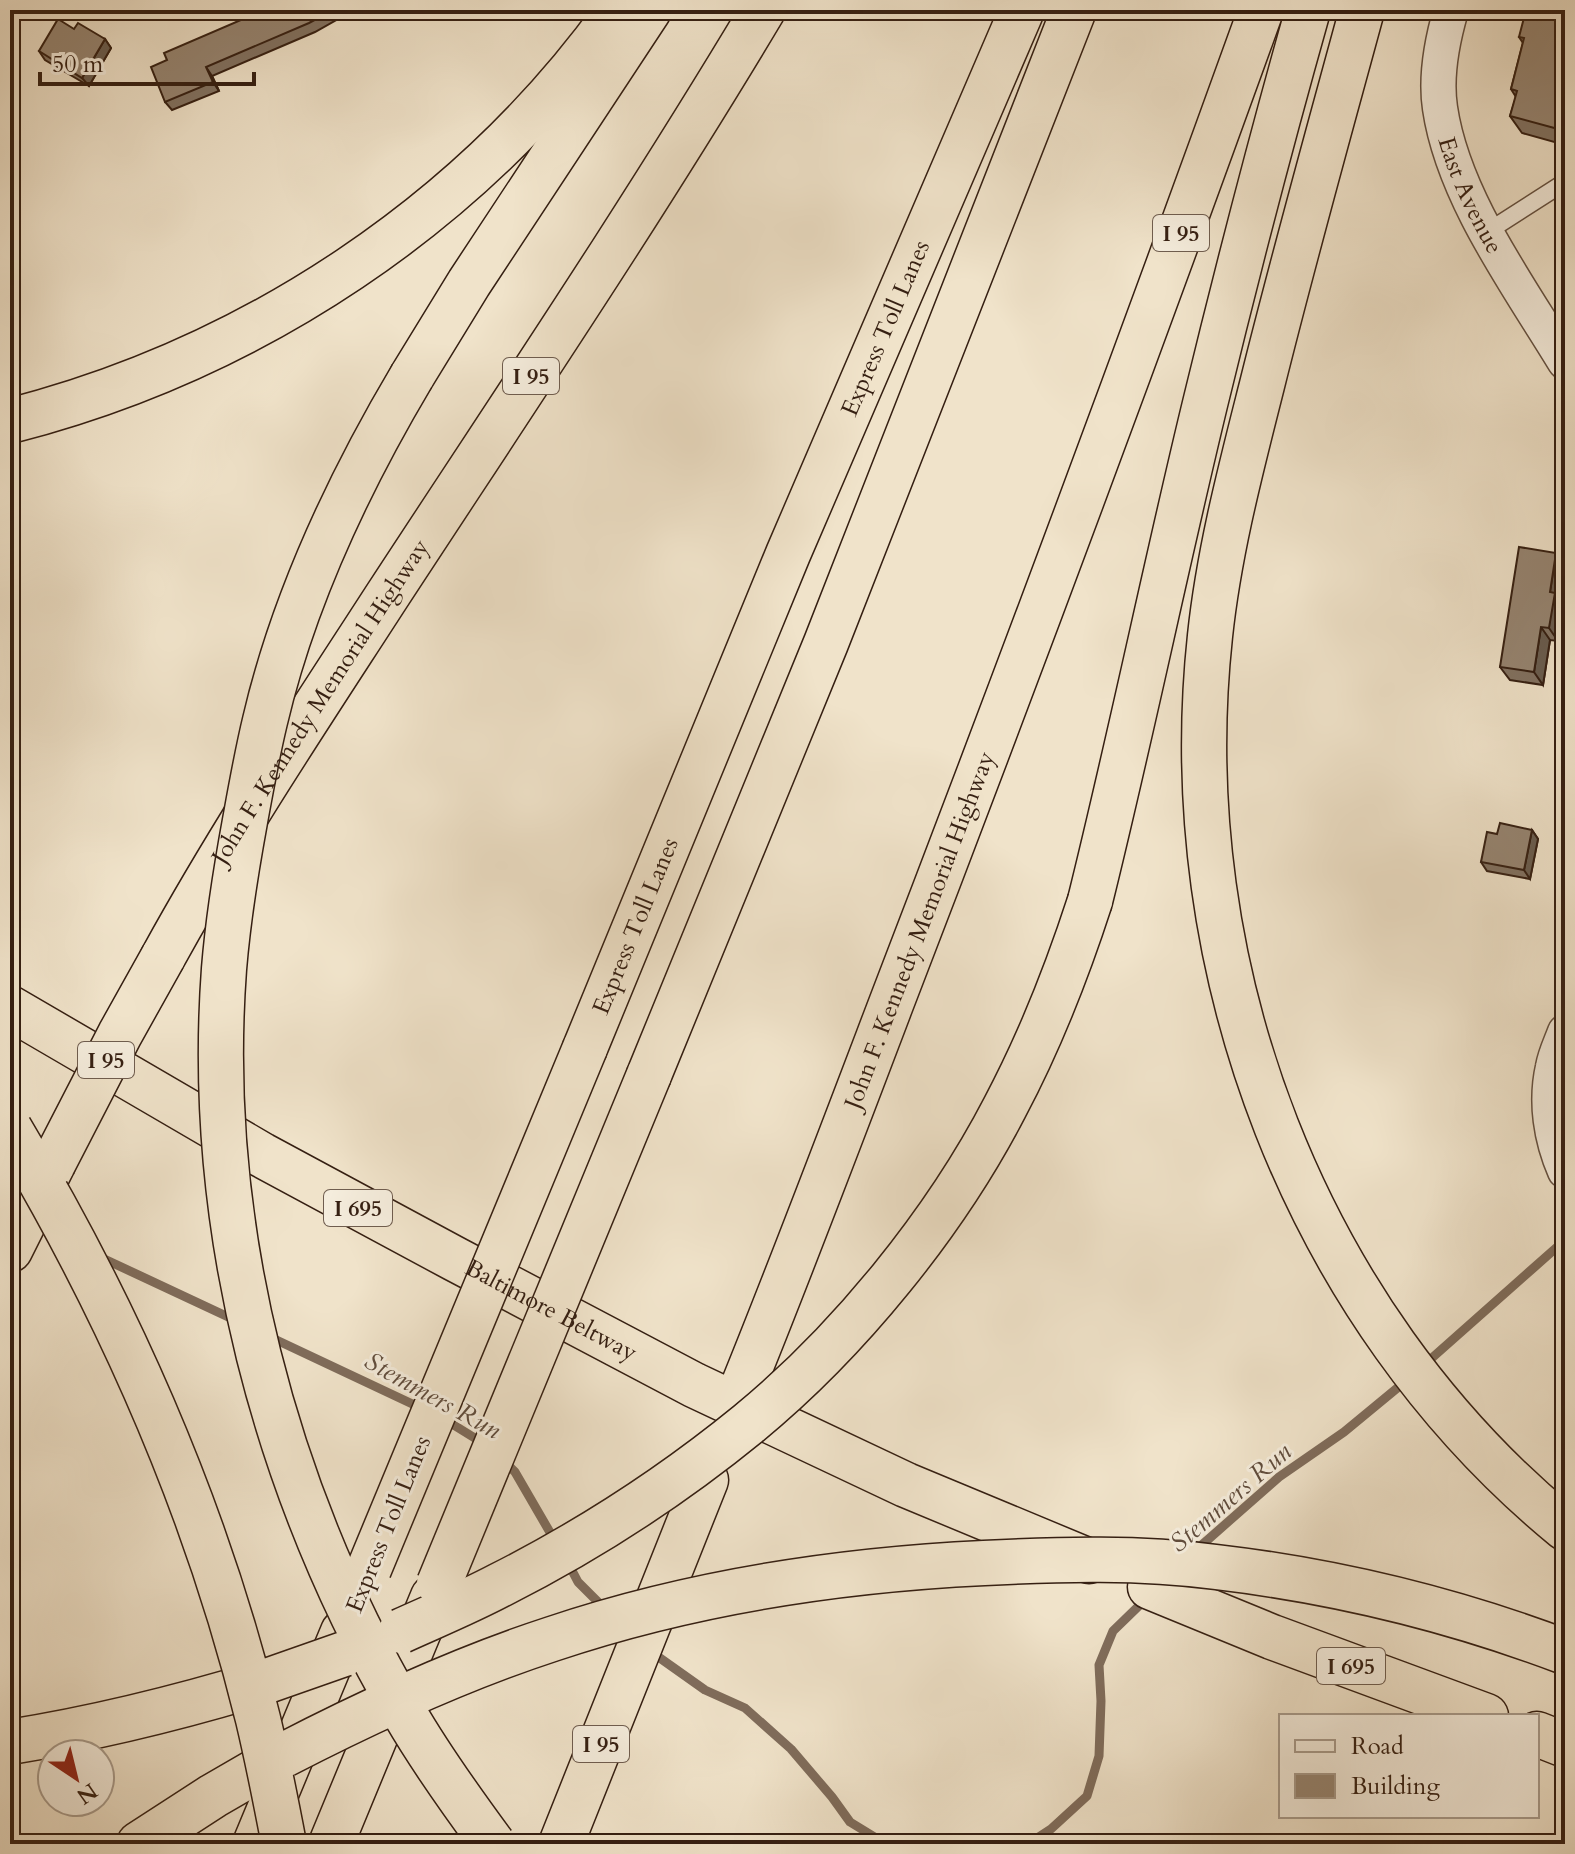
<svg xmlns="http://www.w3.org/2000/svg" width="1575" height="1854" font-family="Cardo,serif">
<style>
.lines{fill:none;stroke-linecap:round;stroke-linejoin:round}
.stream{stroke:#7f6c5b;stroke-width:9}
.service-casing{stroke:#645040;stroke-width:19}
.minor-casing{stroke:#645040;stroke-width:37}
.motorway-casing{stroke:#351f12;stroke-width:47}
.path{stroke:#351f12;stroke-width:5;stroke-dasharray:6 4;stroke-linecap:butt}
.service{stroke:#f5eddd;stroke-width:16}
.minor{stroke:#f5eddd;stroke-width:34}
.motorway{stroke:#f0e3ca;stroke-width:44}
.motorway-bridge-casing{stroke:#351f12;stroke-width:47;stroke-linecap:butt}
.motorway-bridge{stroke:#f0e3ca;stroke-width:44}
.wall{fill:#817262;stroke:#351f12;stroke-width:2}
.shaded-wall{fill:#695d50;stroke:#351f12;stroke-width:2}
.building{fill:#968572;stroke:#351f12;stroke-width:2}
.labels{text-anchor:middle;stroke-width:6;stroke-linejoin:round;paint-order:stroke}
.shield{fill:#f5eddd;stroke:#6f5d4f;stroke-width:2}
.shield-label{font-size:22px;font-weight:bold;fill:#351f12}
.street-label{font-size:24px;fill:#351f12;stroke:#f5eddd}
.water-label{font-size:26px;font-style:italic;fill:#604c3c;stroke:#f5eddd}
</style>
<rect width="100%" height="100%" fill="#f0e3ca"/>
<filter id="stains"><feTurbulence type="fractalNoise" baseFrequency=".0025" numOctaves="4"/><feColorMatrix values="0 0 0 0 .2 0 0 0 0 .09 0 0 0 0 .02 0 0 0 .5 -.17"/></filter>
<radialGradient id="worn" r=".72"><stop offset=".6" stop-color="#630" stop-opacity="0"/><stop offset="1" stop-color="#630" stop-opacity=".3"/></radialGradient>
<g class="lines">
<g class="stream">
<path d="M 100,1257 L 239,1322"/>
<path d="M 270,1337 L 423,1409"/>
<path d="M 1424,1365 L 1565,1240"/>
<path d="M 444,1419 L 486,1445"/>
<path d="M 503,1460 L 515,1472 L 555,1541"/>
<path d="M 1195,1551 L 1279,1477 L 1344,1432 L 1407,1380"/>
<path d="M 567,1561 L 578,1582 L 604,1608"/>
<path d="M 650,1651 L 705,1690 L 745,1708 L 791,1749 L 832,1797 L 850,1822 L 886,1844"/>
<path d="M 1028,1844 L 1051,1829 L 1087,1796 L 1099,1756 L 1101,1701 L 1099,1665 L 1113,1631 L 1147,1598"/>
</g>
<g class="service-casing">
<path id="service" d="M 1487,232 L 1565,182"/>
</g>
<g class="minor-casing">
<g id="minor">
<path id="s1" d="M 1451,10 C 1442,41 1435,75 1440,108 C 1453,197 1519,286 1565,362"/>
<path d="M 1565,1032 C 1561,1043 1555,1055 1553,1067 C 1545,1102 1551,1139 1565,1171"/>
</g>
</g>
<g class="motorway-casing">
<g id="motorway">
<path d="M 1362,10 C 1328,135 1293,260 1262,385 C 1241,468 1219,551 1210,636 C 1174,968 1305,1315 1565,1528"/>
<path d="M 412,376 L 469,283 L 649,10"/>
<path d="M 10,421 C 252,359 472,214 618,10"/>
<path d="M 1090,901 C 1131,736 1165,569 1205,404 C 1237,272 1271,141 1308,10"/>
<path id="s2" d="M 163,957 C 231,833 310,715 387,596 C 514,402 644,209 763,10"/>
<path id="s3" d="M 10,1008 L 262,1155 L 455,1259 L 694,1385 L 906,1485 L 1089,1561"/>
<path id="s4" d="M 585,1048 L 788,554 L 1022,10"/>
<path d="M 649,1075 L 826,643 L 1074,10"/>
<path d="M 10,1250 L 53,1164"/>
<path id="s5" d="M 741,1391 C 793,1263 842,1133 891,1004 C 1018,674 1141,343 1261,10"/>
<path d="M 1150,1587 L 1272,1637 L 1486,1716"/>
<path d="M 1537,1734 L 1565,1745"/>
<path d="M 10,1742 C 98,1728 182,1707 267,1681"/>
<path d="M 139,1844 L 213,1796 L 284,1755"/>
<path d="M 255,1844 L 343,1632"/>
<path d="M 331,1844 L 433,1597"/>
<path d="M 561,1844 L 706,1480"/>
</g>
</g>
<path class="path" d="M 10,184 L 19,186"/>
<use href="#service" class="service"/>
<use href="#minor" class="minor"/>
<use href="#motorway" class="motorway"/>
<g class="motorway-bridge-casing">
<g id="motorway-bridge">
<path d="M 412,376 C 349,482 293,601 265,721 C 257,754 251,788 245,821 C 236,870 228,920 224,969 C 205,1228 275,1491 405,1714 C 431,1759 462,1802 493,1844"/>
<path d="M 10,1129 C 120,1313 207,1511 258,1719 C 268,1761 276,1802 284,1844"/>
<path d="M 53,1164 L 120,1034 L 163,957"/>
<path d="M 369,1569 L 585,1048"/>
<path d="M 439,1584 L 649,1075"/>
<path d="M 401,1631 C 434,1616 468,1602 500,1585 C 587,1541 672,1486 748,1424 C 848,1342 945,1223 1005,1107 C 1040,1041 1067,972 1090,901"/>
<path d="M 267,1681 L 344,1654"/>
<path d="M 284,1755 C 371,1710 460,1669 552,1639 C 692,1592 837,1570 984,1563 C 1061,1559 1140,1557 1216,1567 C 1335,1581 1454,1610 1565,1652"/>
</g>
</g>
<use href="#motorway-bridge" class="motorway-bridge"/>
</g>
<g class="wall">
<path d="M 245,10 L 354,10 L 315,32 L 212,76 L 219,91 L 172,110 L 165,102 L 167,60 L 241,20 Z"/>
<path d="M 428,10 L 441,10 L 433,16 Z"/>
<path d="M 1565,10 L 1565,145 L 1522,133 L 1510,116 L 1516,97 L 1511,89 L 1523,43 L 1519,37 Z"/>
<path d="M 74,29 L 105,39 L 111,48 L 89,86 L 45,60 L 39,51 Z"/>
<path d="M 1556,553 L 1565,565 L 1560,600 L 1564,606 L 1558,641 L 1550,640 L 1543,685 L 1510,680 L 1500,667 Z"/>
<path d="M 1532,830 L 1538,839 L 1530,879 L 1487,871 L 1481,862 L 1497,834 Z"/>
</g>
<g class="shaded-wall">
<path d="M 105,39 L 111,48 L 89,86 L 82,78 Z"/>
<path d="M 206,67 L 212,76 L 219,91 L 213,82 Z"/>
<path d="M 1565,76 L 1565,138 L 1558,129 L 1559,101 Z"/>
<path d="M 1556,553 L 1565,565 L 1560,600 L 1564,606 L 1558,641 L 1549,628 L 1550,592 Z"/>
<path d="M 1541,627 L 1550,640 L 1543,685 L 1534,672 Z"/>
<path d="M 1532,830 L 1538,839 L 1530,879 L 1524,870 Z"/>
</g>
<g class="building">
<path d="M 245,10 L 333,10 L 309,23 L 206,67 L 213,82 L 165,102 L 151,67 L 167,60 L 164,53 L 241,20 L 238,13 Z"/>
<path d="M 1526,10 L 1565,10 L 1565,76 L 1559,101 L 1565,103 L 1558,129 L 1510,116 L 1517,91 L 1511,89 L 1524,38 L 1519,37 Z"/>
<path d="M 58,19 L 74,29 L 78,23 L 105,39 L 82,78 L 39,51 Z"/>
<path d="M 1519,547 L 1556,553 L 1550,592 L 1555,593 L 1549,628 L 1541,627 L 1534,672 L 1500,667 Z"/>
<path d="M 1500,823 L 1532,830 L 1524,870 L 1481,862 L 1487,832 L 1497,834 Z"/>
</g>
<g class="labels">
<g class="shield">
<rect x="1153" y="215" width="56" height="36" rx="6"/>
<rect x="503" y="358" width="56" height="36" rx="6"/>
<rect x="78" y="1042" width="56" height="36" rx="6"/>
<rect x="324" y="1190" width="68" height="36" rx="6"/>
<rect x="1317" y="1648" width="68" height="36" rx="6"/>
<rect x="573" y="1726" width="56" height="36" rx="6"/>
</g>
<g class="shield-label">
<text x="1181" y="241">I 95</text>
<text x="531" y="384">I 95</text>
<text x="106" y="1068">I 95</text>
<text x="358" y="1216">I 695</text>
<text x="1351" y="1674">I 695</text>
<text x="601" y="1752">I 95</text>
</g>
<g class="street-label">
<text dy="8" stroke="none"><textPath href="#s1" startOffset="192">East Avenue</textPath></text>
<text dy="8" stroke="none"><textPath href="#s4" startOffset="780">Express Toll Lanes</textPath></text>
<text dy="8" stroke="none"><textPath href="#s2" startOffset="300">John F. Kennedy Memorial Highway</textPath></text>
<text dy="8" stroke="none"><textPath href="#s4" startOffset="132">Express Toll Lanes</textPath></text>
<text dy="8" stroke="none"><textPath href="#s5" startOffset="494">John F. Kennedy Memorial Highway</textPath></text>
<text dy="8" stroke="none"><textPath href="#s3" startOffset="620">Baltimore Beltway</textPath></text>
<text transform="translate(388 1524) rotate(-68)" y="8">Express Toll Lanes</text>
</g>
<g class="water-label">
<text transform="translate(433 1395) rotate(29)" y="9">Stemmers Run</text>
<text transform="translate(1230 1497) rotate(-41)" y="9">Stemmers Run</text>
</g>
</g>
<rect width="1575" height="1854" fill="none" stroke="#f0e3ca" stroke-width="40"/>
<rect x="12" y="12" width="1551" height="1830" fill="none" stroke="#351f12" stroke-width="4"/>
<rect x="20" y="20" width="1535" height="1814" fill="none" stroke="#351f12" stroke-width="2"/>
<rect x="1279" y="1714" width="260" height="104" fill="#f5eddd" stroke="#a89b8c" stroke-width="2"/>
<rect x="1295" y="1740" width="40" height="12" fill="#f5eddd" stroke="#a89b8c" stroke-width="2"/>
<text x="1351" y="1754" font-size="24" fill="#351f12">Road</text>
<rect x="1295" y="1774" width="40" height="24" fill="#968572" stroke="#a89b8c" stroke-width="2"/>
<text x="1351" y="1794" font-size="24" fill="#351f12">Building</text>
<g transform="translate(76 1778) rotate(145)"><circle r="38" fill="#f5eddd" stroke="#a89b8c" stroke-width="2"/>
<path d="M0-6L14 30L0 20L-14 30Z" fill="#8f2418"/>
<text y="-12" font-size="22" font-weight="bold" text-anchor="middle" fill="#351f12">N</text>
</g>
<path d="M40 72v12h214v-12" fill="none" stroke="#351f12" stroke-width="4"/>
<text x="52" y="72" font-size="24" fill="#351f12" stroke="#f5eddd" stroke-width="6" paint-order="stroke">50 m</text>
<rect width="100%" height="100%" filter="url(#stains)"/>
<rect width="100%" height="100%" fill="url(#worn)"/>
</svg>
